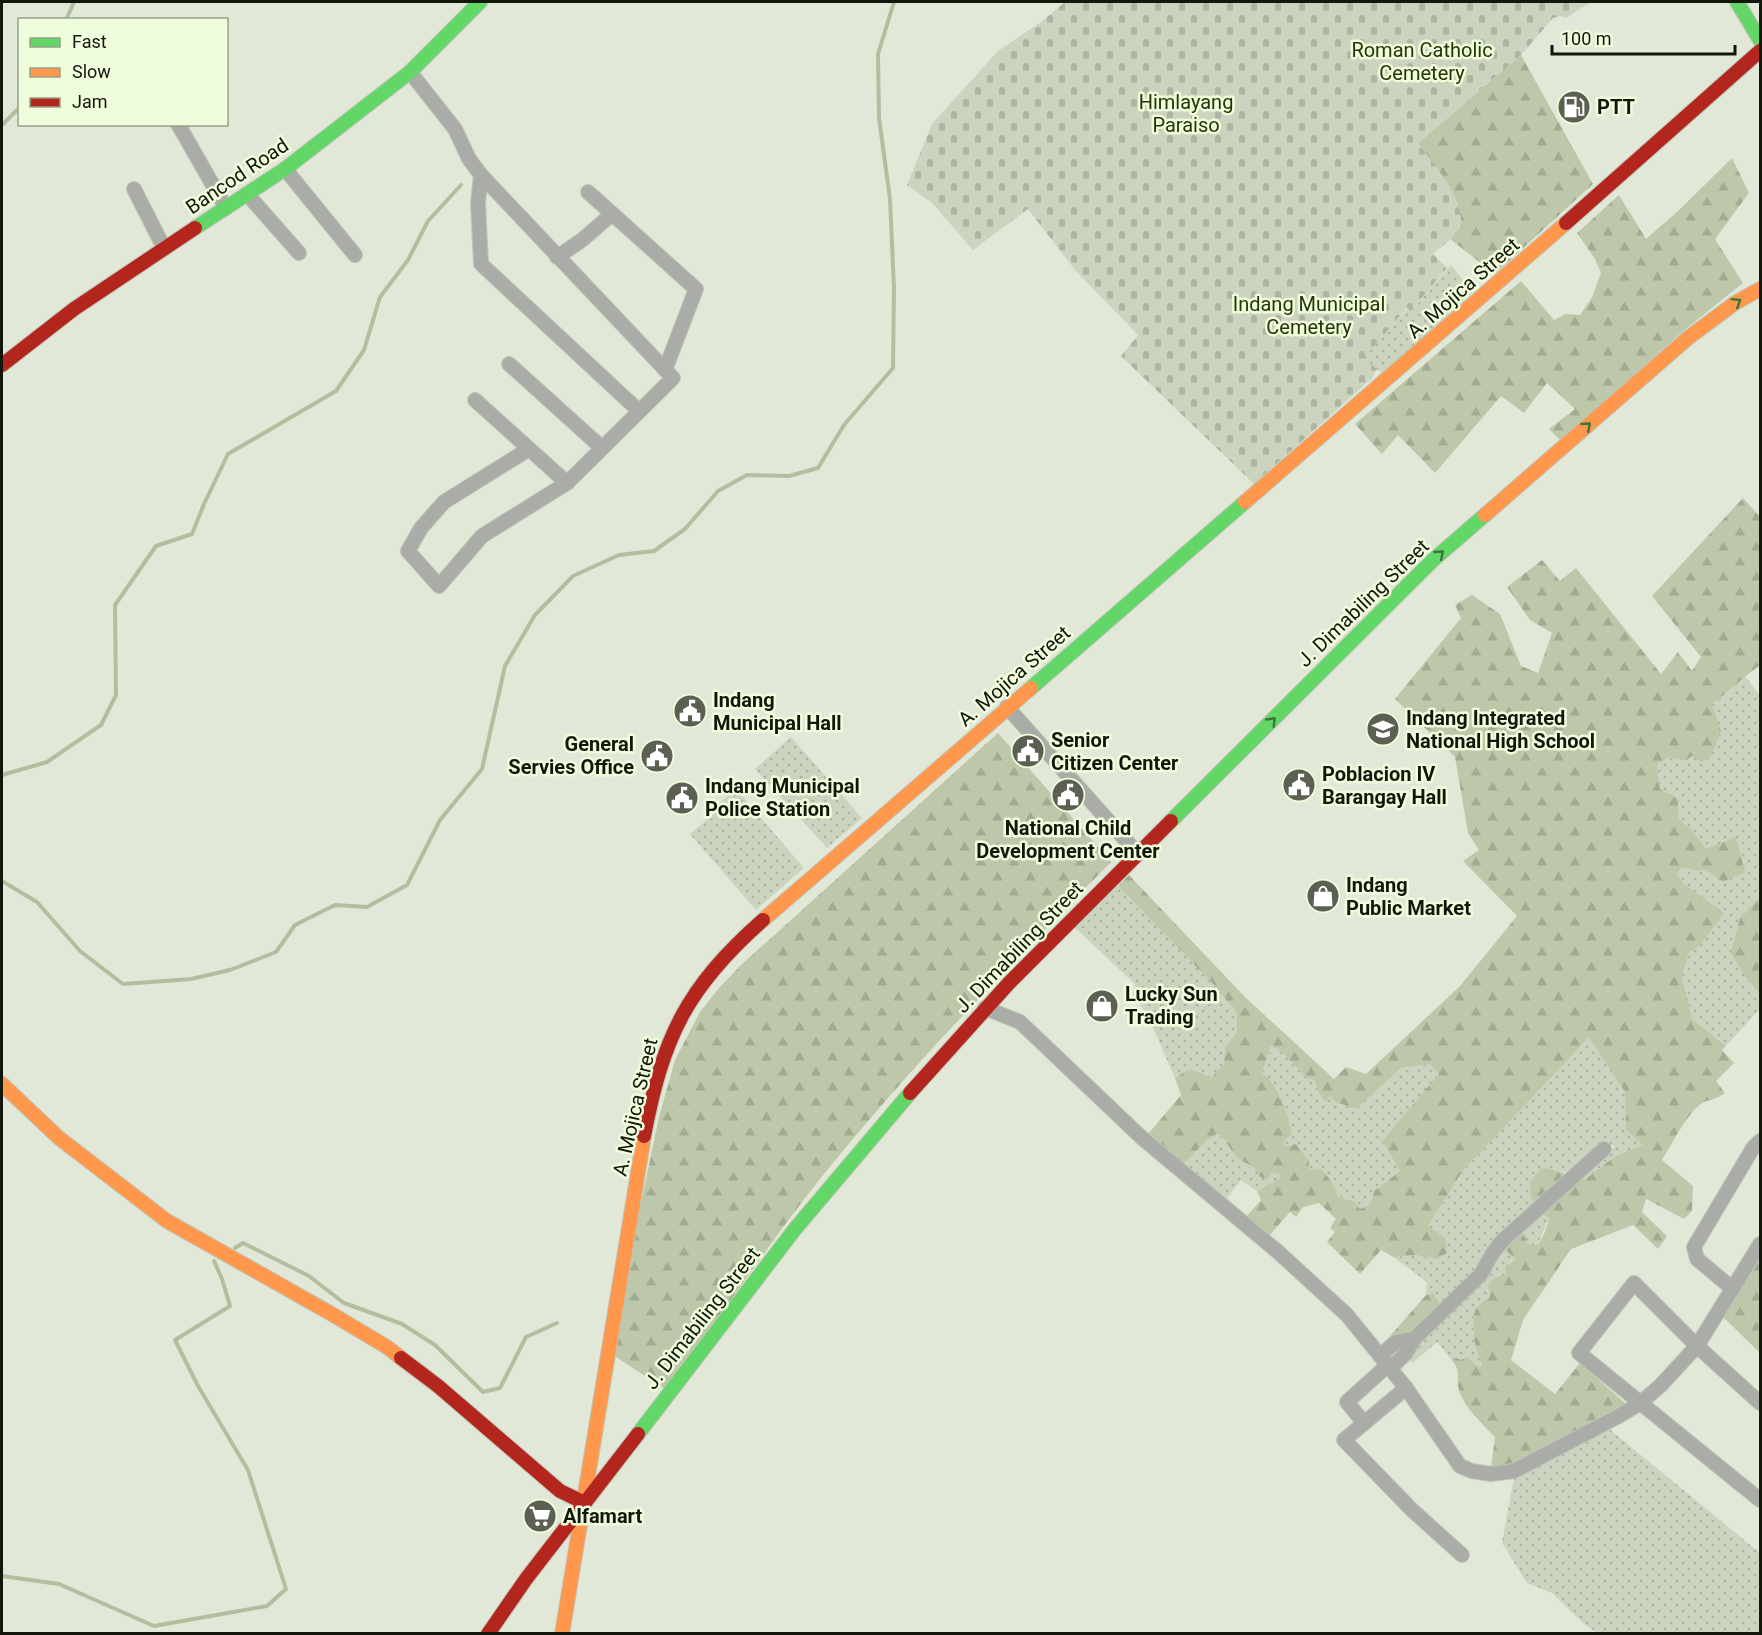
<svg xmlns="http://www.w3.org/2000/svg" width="1762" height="1635" font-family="Roboto,sans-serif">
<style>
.grass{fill:url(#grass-dots)}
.forest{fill:url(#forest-firs);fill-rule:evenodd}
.cemetery{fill:url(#cemetery-stones)}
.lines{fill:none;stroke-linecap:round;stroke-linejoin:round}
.stream{stroke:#b2bf9e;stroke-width:4}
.street-casing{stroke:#c0c5b8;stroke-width:16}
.fast-casing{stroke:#c0c5b8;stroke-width:16}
.slow-casing{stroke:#c0c5b8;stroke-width:16}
.jam-casing{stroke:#c0c5b8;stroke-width:16}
.street{stroke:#aaaca7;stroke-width:14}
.fast{stroke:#63d668;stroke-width:14}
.slow{stroke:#ff974d;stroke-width:14}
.jam{stroke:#b3261e;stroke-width:14}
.oneway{stroke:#3a763a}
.labels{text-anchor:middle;stroke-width:5;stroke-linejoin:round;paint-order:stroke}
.park-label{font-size:20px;fill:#263406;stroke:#f0fddc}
.poi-label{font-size:20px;font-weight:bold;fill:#12160b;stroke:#f0fddc;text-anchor:start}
.street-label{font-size:20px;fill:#12160b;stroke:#f0fddc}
</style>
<defs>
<pattern id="grass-dots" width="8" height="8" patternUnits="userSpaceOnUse" patternTransform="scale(1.5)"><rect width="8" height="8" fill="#cbd4be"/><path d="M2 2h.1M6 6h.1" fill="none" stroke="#adb5a2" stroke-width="1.8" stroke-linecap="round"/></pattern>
<pattern id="forest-firs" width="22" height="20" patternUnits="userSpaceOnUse" patternTransform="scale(1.5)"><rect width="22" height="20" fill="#bdc8aa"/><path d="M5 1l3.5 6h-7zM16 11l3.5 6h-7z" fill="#a1ab91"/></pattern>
<pattern id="cemetery-stones" width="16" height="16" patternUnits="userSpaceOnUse" patternTransform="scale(1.5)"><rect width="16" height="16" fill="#cbd4be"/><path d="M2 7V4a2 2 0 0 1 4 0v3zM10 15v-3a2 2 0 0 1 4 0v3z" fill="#adb5a2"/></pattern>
</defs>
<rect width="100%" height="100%" fill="#e2e8d7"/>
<g class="grass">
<path d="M 1451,265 L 1473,292 L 1383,374 L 1363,358 L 1408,308 L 1412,310 Z"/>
<path d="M 1745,676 L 1760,696 L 1760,897 L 1740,918 L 1747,979 L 1760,994 L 1760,1009 L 1726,1046 L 1692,1019 L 1682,976 L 1689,953 L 1701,944 L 1700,898 L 1684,884 L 1677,874 L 1682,867 L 1696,871 L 1706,870 L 1723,882 L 1745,871 L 1706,849 L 1694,832 L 1678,818 L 1678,798 L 1660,789 L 1657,764 L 1670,757 L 1685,761 L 1720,731 L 1712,704 L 1726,694 Z"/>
<path d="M 791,737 L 862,818 L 827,848 L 755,769 Z"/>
<path d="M 736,789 L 804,868 L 756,910 L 690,834 L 715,813 L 712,809 Z"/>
<path d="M 1118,886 L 1216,987 L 1237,1012 L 1237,1032 L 1225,1047 L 1224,1064 L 1211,1078 L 1200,1072 L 1187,1070 L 1175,1078 L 1147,1014 L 1133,995 L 1135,984 L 1074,927 Z"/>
<path d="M 1589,1036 L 1625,1092 L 1626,1130 L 1644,1145 L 1617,1155 L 1584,1180 L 1580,1179 L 1615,1146 L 1600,1143 L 1573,1169 L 1562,1173 L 1547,1168 L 1534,1204 L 1492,1245 L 1483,1254 L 1482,1263 L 1474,1274 L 1437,1310 L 1432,1293 L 1426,1295 L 1427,1282 L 1393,1257 L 1415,1255 L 1436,1259 L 1445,1238 L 1428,1226 L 1462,1172 Z"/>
<path d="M 1271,1046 L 1277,1048 L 1307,1078 L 1314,1080 L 1321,1097 L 1329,1095 L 1356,1109 L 1401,1068 L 1430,1064 L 1440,1074 L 1382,1141 L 1400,1171 L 1374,1191 L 1370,1205 L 1360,1210 L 1354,1201 L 1338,1197 L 1332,1182 L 1309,1170 L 1283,1143 L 1262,1074 Z"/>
<path d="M 1218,1134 C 1226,1141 1229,1148 1237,1156 C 1243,1163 1259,1172 1268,1179 L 1272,1173 L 1279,1174 L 1282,1178 L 1257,1191 L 1241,1180 L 1225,1201 L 1181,1165 C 1196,1156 1200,1141 1218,1134 Z"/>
<path d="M 1543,1214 L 1549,1217 L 1538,1245 L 1529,1245 L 1519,1234 Z"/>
<path d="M 1508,1241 L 1515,1259 L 1509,1262 L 1506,1275 L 1487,1290 L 1490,1297 C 1471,1308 1473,1315 1474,1335 C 1475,1346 1477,1354 1482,1363 L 1479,1367 L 1467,1357 L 1461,1360 L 1454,1357 L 1451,1359 L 1437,1342 L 1412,1363 L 1408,1358 L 1416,1346 Z"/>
<path d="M 1608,1428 L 1760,1553 L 1760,1633 L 1597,1633 L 1584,1624 L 1552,1593 L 1527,1583 L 1502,1543 L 1514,1477 Z"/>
</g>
<g class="forest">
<path d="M 1521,55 L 1593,184 L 1495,274 L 1450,239 C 1453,236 1458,231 1459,228 C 1469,204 1431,162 1418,143 Z"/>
<path d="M 1732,158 L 1749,193 L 1715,239 L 1743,283 L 1682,332 L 1561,441 L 1549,429 L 1575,409 L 1547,383 L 1524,413 L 1501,396 L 1435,473 L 1398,435 L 1382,454 L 1355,424 L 1521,281 L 1554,320 L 1566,314 L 1580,315 L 1592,297 L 1601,273 L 1595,259 L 1577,233 L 1619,195 L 1646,239 L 1677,212 Z"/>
<path d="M 1743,498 L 1760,517 L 1760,665 C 1743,677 1729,692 1712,704 L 1721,731 L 1710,758 L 1702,762 L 1692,756 L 1685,761 L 1670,757 L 1657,764 L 1660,789 L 1678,798 L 1678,818 L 1694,832 L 1706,849 L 1736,837 L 1745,872 L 1723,882 L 1706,870 L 1696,871 L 1682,867 L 1677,874 L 1684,884 L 1724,913 L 1701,944 L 1689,953 L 1682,976 L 1692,1019 L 1726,1046 L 1722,1050 L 1734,1063 L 1716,1081 L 1725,1093 C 1717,1099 1712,1099 1704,1102 C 1689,1109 1671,1146 1662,1160 L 1693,1186 L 1692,1211 L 1684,1219 L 1646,1199 L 1642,1212 L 1667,1236 L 1658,1249 L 1633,1225 L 1571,1249 L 1523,1320 L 1511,1360 L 1555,1394 L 1580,1363 L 1625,1403 L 1606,1416 L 1511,1466 L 1491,1468 L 1495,1437 C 1483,1424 1464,1408 1459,1390 C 1455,1376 1463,1373 1451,1359 L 1454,1357 L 1461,1360 L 1467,1357 L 1479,1367 L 1482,1364 C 1477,1354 1475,1346 1474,1335 C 1473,1315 1471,1308 1490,1297 C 1485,1283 1492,1277 1506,1275 L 1505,1267 L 1515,1259 L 1507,1251 L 1506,1245 L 1516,1235 L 1523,1233 L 1529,1245 L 1538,1245 L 1545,1232 L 1549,1218 C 1533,1208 1530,1200 1530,1182 L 1541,1169 L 1547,1168 L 1584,1180 L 1617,1155 L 1643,1145 L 1626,1130 L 1625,1092 L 1589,1037 L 1462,1172 L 1428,1226 L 1445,1238 L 1447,1253 L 1436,1259 L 1415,1255 L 1393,1257 L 1381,1250 L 1360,1274 L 1327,1242 L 1335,1232 L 1330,1228 L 1336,1219 L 1319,1203 L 1303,1207 L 1296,1217 L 1290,1212 L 1268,1237 L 1245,1218 L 1261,1200 L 1257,1191 L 1281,1178 L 1279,1174 L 1272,1173 L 1268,1179 L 1260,1177 C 1252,1163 1247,1166 1237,1157 C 1230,1150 1227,1141 1218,1134 C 1200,1141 1196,1156 1181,1165 L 1149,1133 L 1181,1095 L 1175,1078 L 1187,1070 L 1200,1072 L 1211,1078 L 1224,1064 L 1225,1047 L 1237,1032 L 1237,1013 L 1216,987 L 1118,886 L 1129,875 L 1245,997 L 1334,1079 L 1346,1067 L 1366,1074 L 1460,986 L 1517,916 L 1463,861 L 1479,850 L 1468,833 L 1455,757 L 1395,699 L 1461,618 L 1455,605 L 1472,595 L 1500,614 L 1521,666 L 1538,673 L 1552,633 L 1530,620 L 1507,587 L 1542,560 L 1560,581 L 1576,568 L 1661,674 L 1678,652 L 1692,671 L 1701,657 L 1652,596 ZM 1271,1046 L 1277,1048 L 1307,1078 L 1314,1080 L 1321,1097 L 1326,1101 L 1330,1096 L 1336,1102 L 1356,1109 L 1401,1068 L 1430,1064 L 1439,1074 L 1382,1141 L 1400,1171 L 1374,1191 L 1370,1205 L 1360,1209 L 1354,1201 L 1338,1197 L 1332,1182 L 1321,1169 L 1309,1170 L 1309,1161 L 1296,1144 L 1287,1146 L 1283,1144 L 1292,1132 C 1286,1111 1279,1086 1262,1073 Z"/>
<path d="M 998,733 L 1111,862 C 1005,970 898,1079 805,1198 C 757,1261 713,1326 668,1391 L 616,1357 L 619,1308 L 659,1117 L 675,1060 L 700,1012 L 719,988 L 740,966 Z"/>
<path d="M 1760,897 L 1760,994 L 1747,979 L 1731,953 L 1740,918 Z"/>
<path d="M 1760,1255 L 1760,1353 L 1723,1317 Z"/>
<path d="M 1433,1293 L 1439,1303 L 1437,1310 L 1404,1347 L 1390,1349 L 1384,1343 L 1426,1295 Z"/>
</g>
<path class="cemetery" d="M 1065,2 L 1591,2 L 1566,18 L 1560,16 L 1553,18 L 1521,55 L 1418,143 C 1432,162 1468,202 1459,227 C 1456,237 1441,247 1433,254 L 1447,268 L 1411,311 L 1407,308 L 1364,358 L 1377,369 L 1372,378 L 1254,484 L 1121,356 L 1138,335 L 1075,270 L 1028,209 L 973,250 L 932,203 L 907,185 L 932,124 L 998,51 L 1041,22 Z"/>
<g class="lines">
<g class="stream">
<path d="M 66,20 L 74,2"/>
<path d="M 2,125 L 20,107"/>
<path d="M 2,775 L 47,762 L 101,725 L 116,695 L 115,605 L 156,546 L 192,534 L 204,504 L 228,454 L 336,391 L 364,350 L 380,297 L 408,260 L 428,221 L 461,185"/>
<path d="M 2,881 L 37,902 L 80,951 L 123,984 L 191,979 L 230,970 L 276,952 L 295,925 L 335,905 L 367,907 L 407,885 L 440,820 L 482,769 L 505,666 L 535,615 L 573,576 L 619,555 L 654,551 L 685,529 L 718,491 L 747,475 L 789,476 L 818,468 L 844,425 L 893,368 L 894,288 L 890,199 L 879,118 L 878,54 L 894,2"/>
<path d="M 235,1248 L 243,1243 L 309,1276 L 344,1303 L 402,1324 L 435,1345 L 483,1392 L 500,1388 L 526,1337 L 557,1323"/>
<path d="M 2,1576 L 59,1584 L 154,1626 L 267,1606 L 286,1589 L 248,1470 L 198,1386 L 175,1340 L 230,1306 L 222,1279 L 214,1261"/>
</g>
<g class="street-casing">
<g id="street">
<path d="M 410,72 L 455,129 L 469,159 L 481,175 L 673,378 L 567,483 L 482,536 L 439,586 L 408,551 L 421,528 L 444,502 L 529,449"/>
<path d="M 178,124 L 226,208"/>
<path d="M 285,169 L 355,255"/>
<path d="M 481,175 L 478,203 L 481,264 L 639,411"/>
<path d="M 134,189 L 164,248"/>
<path d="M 588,192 L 696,289 L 665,370"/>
<path d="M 247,194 L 299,253"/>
<path d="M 557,257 L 582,240 L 612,214"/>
<path d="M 509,364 L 601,447"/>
<path d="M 475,400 L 567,483"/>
<path d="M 1007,707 L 1138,854"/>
<path d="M 985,1008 L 1020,1022 L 1141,1137 L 1277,1251 L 1347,1315 L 1406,1388 L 1460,1466 L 1472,1471 L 1491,1474 L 1514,1471 L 1617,1417 L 1639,1404 L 1660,1386 L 1697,1346 L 1760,1244"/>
<path d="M 1733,1289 L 1697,1259 L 1694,1247 L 1753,1148 L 1760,1141"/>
<path d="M 1381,1355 L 1396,1342 L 1414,1339"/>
<path d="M 1391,1368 L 1406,1353 L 1414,1339 L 1481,1274 L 1492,1254 L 1501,1242 L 1604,1149"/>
<path d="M 1406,1388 L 1344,1440 L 1412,1510 L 1462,1555"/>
<path d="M 1760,1403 L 1697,1346 L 1634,1283 L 1579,1353 L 1760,1500"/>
<path d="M 1364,1423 L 1347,1402 L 1389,1364"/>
</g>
</g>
<g class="fast-casing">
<g id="fast">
<path d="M 1737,2 L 1760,40"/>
<path d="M 195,228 L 285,169 L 410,72 L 480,2"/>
<path d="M 1031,688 L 1245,502"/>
<path d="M 1171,821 L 1433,560 L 1485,515"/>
<path d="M 638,1434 L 795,1229 L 910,1093"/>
</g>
</g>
<g class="slow-casing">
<g id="slow">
<path d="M 1245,502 L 1566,223"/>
<path d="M 1485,515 L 1688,338 L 1735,303 L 1760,289"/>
<path d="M 763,920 L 1031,688"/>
<path d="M 2,1084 L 59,1138 L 167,1221 L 330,1313 L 387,1347 L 401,1358"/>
<path d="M 562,1634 L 644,1136"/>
</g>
</g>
<g class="jam-casing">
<g id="jam">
<path d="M 1566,223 L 1760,51"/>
<path d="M 2,365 L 74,309 L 195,228"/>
<path d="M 910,1093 L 1009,983 L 1171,821"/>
<path d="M 644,1136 C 663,1037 686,988 763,920"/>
<path d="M 401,1358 L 438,1386 L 560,1491 L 585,1503"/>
<path d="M 488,1634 L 526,1579 L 638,1434"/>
</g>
</g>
<use href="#street" class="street"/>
<use href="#fast" class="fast"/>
<use href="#slow" class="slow"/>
<use href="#jam" class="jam"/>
</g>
<defs><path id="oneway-chevron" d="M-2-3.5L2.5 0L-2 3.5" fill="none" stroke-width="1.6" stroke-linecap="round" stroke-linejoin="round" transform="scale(1.5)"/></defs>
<g class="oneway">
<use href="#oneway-chevron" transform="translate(1737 302) rotate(-32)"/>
<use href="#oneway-chevron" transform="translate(1587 426) rotate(-41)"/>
<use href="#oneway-chevron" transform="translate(1440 554) rotate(-41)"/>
<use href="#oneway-chevron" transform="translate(1272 721) rotate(-46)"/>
</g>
<defs>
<g id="fuel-disc" transform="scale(1.725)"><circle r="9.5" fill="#5b6052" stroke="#f0fddc"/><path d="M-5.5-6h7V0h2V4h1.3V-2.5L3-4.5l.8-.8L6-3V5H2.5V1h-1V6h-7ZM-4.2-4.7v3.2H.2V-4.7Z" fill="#fff"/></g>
<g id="civic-disc" transform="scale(1.725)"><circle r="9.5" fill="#5b6052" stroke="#f0fddc"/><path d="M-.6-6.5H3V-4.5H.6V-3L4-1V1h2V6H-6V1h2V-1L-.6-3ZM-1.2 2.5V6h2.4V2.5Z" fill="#fff"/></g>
<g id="school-disc" transform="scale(1.725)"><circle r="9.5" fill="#5b6052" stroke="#f0fddc"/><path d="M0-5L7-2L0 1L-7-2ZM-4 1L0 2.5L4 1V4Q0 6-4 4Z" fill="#fff"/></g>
<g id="shop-disc" transform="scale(1.725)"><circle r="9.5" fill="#5b6052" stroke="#f0fddc"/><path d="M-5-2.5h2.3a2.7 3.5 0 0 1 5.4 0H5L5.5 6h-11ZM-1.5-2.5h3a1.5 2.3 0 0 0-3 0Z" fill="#fff"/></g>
<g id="supermarket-disc" transform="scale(1.725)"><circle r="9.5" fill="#5b6052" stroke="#f0fddc"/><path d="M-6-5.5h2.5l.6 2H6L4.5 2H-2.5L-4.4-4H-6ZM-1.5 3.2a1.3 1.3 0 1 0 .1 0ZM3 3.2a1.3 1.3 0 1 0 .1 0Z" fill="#fff"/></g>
</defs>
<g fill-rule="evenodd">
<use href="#fuel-disc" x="1574" y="107"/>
<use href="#civic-disc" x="690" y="711"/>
<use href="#school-disc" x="1383" y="729"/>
<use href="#civic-disc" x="1028" y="751"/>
<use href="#civic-disc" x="657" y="756"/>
<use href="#civic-disc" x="1299" y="785"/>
<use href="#civic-disc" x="1068" y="795"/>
<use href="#civic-disc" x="682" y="798"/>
<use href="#shop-disc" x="1323" y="896"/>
<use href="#shop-disc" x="1102" y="1006"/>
<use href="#supermarket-disc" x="540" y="1516"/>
</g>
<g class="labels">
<g class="park-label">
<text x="1422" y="57">Roman Catholic<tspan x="1422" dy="23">Cemetery</tspan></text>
<text x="1186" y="109">Himlayang<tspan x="1186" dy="23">Paraiso</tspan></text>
<text x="1309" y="311">Indang Municipal<tspan x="1309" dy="23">Cemetery</tspan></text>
</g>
<g class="poi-label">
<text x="1597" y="114">PTT</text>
<text x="713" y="707">Indang<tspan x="713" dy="23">Municipal Hall</tspan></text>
<text x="1406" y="725">Indang Integrated<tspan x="1406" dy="23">National High School</tspan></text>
<text x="1051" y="747">Senior<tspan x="1051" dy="23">Citizen Center</tspan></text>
<text x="634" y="751" text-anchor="end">General<tspan x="634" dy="23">Servies Office</tspan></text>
<text x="1322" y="781">Poblacion IV<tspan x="1322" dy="23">Barangay Hall</tspan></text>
<text x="705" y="793">Indang Municipal<tspan x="705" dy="23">Police Station</tspan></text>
<text x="1068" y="835" text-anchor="middle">National Child<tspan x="1068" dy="23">Development Center</tspan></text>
<text x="1346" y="892">Indang<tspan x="1346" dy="23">Public Market</tspan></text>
<text x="1125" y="1001">Lucky Sun<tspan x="1125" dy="23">Trading</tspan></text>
<text x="563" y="1523">Alfamart</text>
</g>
<g class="street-label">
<text transform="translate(237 176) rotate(-34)" y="7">Bancod Road</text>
<text transform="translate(1463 288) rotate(-41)" y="7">A. Mojica Street</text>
<text transform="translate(1363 603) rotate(-44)" y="7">J. Dimabiling Street</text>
<text transform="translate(1014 676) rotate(-41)" y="7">A. Mojica Street</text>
<text transform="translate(1019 947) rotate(-46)" y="7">J. Dimabiling Street</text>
<text transform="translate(635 1107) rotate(-77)" y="7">A. Mojica Street</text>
<text transform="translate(702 1318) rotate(-52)" y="7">J. Dimabiling Street</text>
</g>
</g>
<rect width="1762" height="1635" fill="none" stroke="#12160b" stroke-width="6"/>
<rect x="18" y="18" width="210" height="108" fill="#f0fddc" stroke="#97a188" stroke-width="1.5"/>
<rect x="30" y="38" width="30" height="9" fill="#63d668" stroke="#97a188" stroke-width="1.5"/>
<text x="72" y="48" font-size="18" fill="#12160b">Fast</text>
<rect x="30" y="68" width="30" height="9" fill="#ff974d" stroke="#97a188" stroke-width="1.5"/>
<text x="72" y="78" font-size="18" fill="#12160b">Slow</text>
<rect x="30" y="98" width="30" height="9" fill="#b3261e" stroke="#97a188" stroke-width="1.5"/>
<text x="72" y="108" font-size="18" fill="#12160b">Jam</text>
<path d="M1552 45v9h183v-9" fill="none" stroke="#12160b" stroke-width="3"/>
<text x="1561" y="45" font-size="18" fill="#12160b" stroke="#f0fddc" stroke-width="4.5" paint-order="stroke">100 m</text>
</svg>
